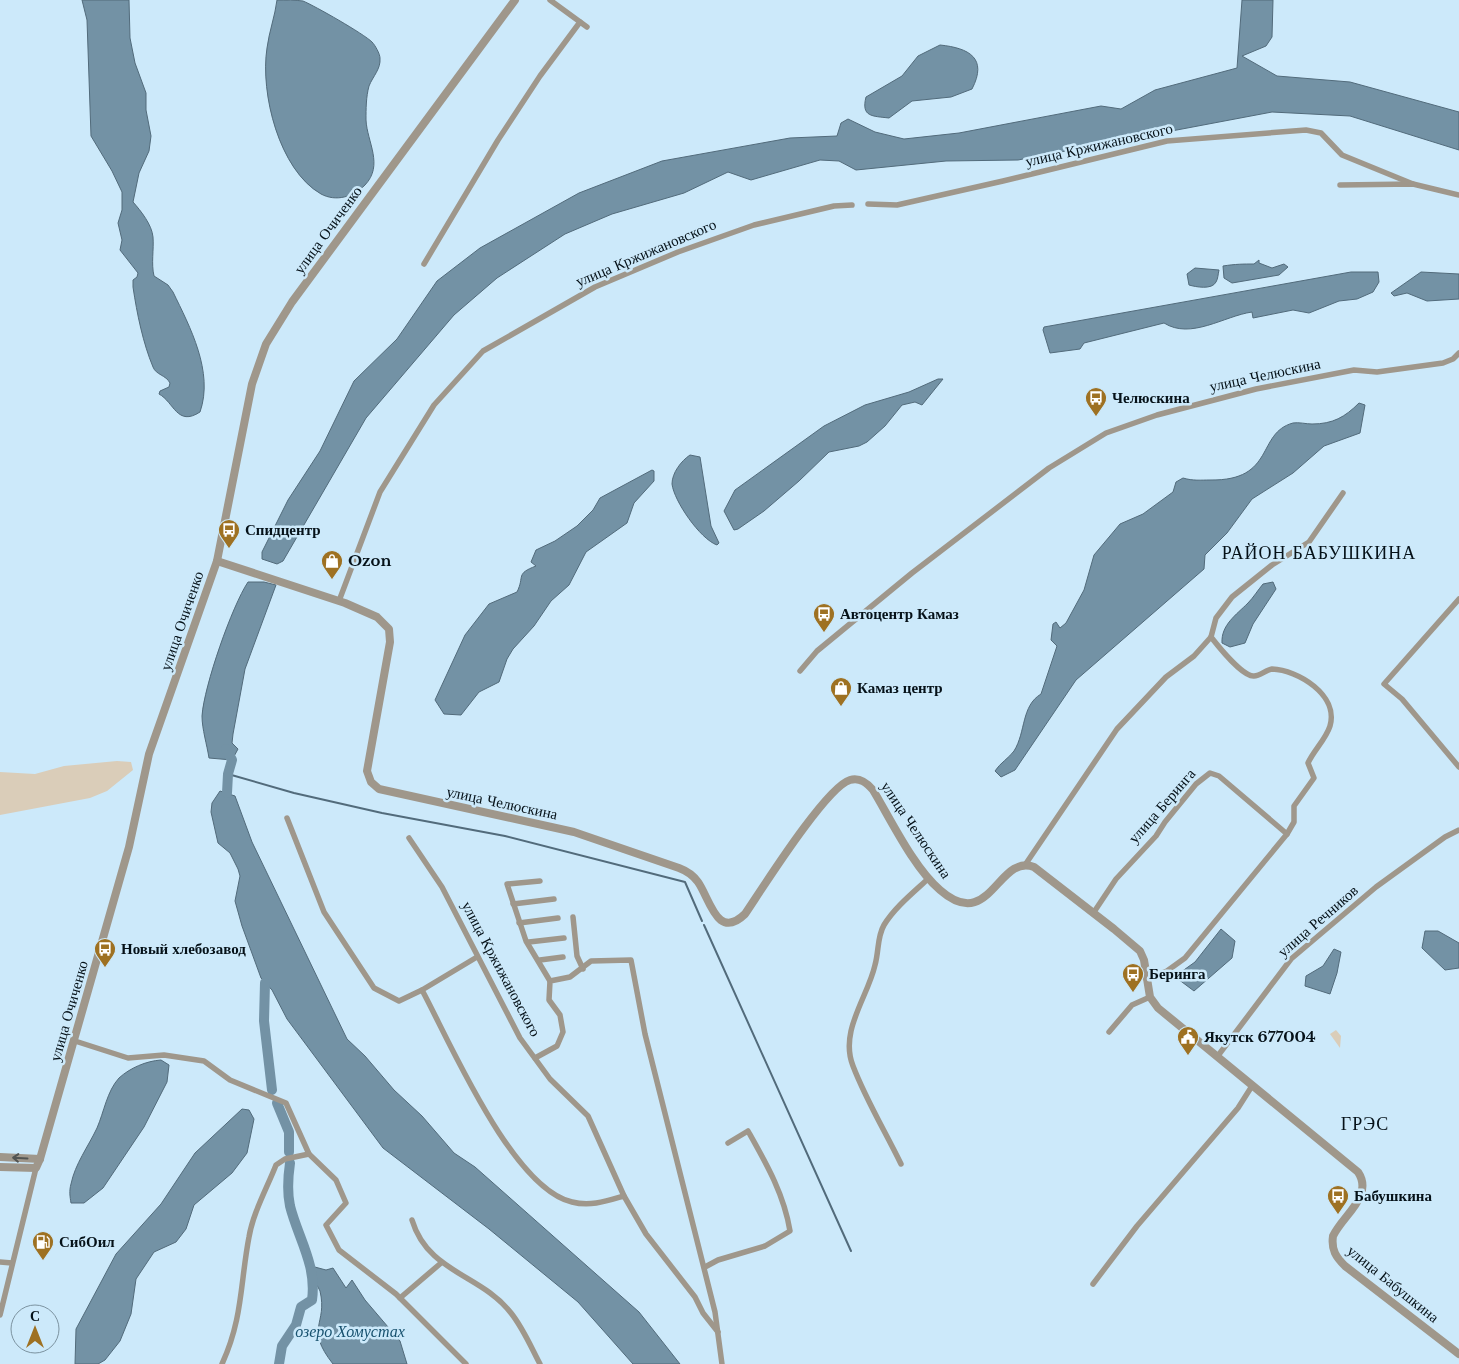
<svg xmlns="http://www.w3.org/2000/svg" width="1459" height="1364" font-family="'Libre Baskerville',serif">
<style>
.green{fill:#dacdb9}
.water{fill:#7392a5;stroke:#526b7b}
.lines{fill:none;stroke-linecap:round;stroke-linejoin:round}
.stream{stroke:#526b7b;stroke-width:2}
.river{stroke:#7392a5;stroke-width:10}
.minor{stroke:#9f978b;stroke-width:5.5}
.tertiary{stroke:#9f978b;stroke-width:8}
.oneway{stroke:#525452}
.labels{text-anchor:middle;stroke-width:5;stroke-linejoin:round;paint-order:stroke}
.street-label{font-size:15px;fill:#051118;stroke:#cce9fa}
.poi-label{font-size:15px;font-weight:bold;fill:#051118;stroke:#cce9fa;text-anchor:start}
.water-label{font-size:16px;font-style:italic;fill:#17516e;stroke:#cce9fa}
.quarter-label{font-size:18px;letter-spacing:1px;fill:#051118;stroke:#cce9fa}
</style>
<rect width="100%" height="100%" fill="#cce9fa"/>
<g class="green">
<path d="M 117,761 L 131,762 L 133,770 L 107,791 L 90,798 L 0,815 L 0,772 L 35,774 L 64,766 Z"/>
<path d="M 1336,1030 L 1341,1036 L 1340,1048 L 1330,1034 Z"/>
</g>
<g class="water">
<path d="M 82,0 L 129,0 L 130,38 L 135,63 L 146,93 L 146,110 L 151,136 L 149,151 L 139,173 L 133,202 C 141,211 152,225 153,237 C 154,250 151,263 154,276 L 168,285 L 173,292 C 190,327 214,372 200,412 C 177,427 174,402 159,394 L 160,391 L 169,387 L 170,383 C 166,375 156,375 153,367 C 143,343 137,314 133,287 L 133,280 L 137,277 L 138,273 L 120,250 L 122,240 L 118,223 L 122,210 L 122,192 L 112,171 L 91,136 L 87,20 Z"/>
<path d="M 277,0 C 285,0 296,0 303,1 C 315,6 364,34 372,42 C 375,45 380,54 380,58 C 381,69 373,76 369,86 C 366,97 366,109 366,120 C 367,142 384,165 365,185 C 353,197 336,202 321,194 C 279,170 260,93 267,48 C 269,32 275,16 277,0 Z"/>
<path d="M 1242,0 L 1273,0 L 1272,37 L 1266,46 L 1242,56 L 1277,76 L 1350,82 L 1459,112 L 1459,150 L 1350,116 L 1272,112 L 1018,160 L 946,161 L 856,170 L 839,161 L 820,160 L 751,180 L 728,172 L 684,193 L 612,214 L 565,234 L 497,278 L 454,315 L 366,418 L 283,561 L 277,564 L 262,559 L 262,552 L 288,500 L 320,451 L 354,381 L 397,339 L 437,281 L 480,248 L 579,193 L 662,161 L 790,138 L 837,136 L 841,123 L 848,119 L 875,132 L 904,139 L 959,133 L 1101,106 L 1121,109 L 1155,90 L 1237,68 Z"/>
<path d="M 940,45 C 969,48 988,58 972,89 L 951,97 L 912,101 L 889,118 C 872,116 861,117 866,97 L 902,76 L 918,56 Z"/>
<path d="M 1259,260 L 1259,263 L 1272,268 L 1284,264 L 1288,267 L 1279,275 L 1232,283 L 1224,278 L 1223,266 C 1236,264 1243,264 1254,264 Z"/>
<path d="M 1195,268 L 1219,270 C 1218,274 1218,279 1216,282 C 1212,290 1196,287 1189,285 L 1187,274 Z"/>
<path d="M 1351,272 L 1378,272 L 1379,282 L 1373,292 L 1357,299 L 1339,301 L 1309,313 L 1293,310 L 1253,318 L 1252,312 C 1224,316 1191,340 1164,323 L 1084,343 L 1080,349 L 1050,353 L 1043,330 L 1044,327 Z"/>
<path d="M 1421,272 L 1459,274 L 1459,299 L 1427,301 L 1407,293 L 1394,296 L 1391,293 Z"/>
<path d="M 938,379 L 943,379 L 922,405 L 915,402 L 902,405 L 885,426 L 867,442 L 859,446 L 829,452 L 799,481 L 764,511 L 738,529 L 734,530 L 724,511 L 735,490 L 824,426 L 865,405 L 909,392 Z"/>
<path d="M 1359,403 L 1365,405 L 1360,433 L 1324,446 L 1293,473 L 1252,499 L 1227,533 L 1205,555 L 1204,569 L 1076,680 L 1015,770 L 1001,777 L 995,771 C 1000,763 1009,758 1014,751 C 1026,732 1021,706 1041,694 L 1057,646 L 1051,640 L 1053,624 L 1056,622 L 1060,628 L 1066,623 L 1084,590 L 1094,555 L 1120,524 L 1143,514 L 1173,492 L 1176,482 L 1183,478 C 1193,481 1201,480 1210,480 C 1276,481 1256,433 1293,423 C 1299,422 1306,424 1312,424 C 1333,424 1345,417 1359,403 Z"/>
<path d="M 690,455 L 700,457 L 711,526 L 719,543 L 717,545 C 700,539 674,501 672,484 C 672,473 681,461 690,455 Z"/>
<path d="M 652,470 L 654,471 L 654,481 L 634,503 L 627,523 L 586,552 L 569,585 L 551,601 L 534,626 L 513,649 L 507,659 L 499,682 L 479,692 L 461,715 L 444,714 L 435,700 L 465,635 L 489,604 L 517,592 C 525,576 515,574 536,566 L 531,562 L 536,550 L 555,541 L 577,526 L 593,510 L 600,498 Z"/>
<path d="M 248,582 L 264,582 L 276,585 L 245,669 L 233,734 L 232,743 L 238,749 L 232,760 L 209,758 C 207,745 202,729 202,716 C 204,686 232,606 248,582 Z"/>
<path d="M 1273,582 L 1276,589 L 1253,624 L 1245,643 L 1230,647 L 1222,643 C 1221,625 1236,615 1248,603 C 1253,598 1258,590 1263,584 Z"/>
<path d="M 220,791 L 235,796 L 252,842 L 347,1039 L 365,1056 L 394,1090 L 422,1116 L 454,1153 L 475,1167 L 639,1312 L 680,1364 L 633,1364 L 578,1302 L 489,1229 L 383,1148 L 287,1019 L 272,990 L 261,978 L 242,926 L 235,901 L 240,876 L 238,869 L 230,853 L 218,843 L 211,812 L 212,803 Z"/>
<path d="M 1221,929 L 1235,941 L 1232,958 L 1194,991 L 1178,979 L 1181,972 L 1195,962 Z"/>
<path d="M 1425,931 L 1438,931 L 1459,943 L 1459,968 L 1445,970 L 1422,948 Z"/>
<path d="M 1334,949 L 1341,952 L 1337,973 L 1330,994 L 1305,986 L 1306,976 L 1323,966 Z"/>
<path d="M 161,1060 L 169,1065 L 167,1082 L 144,1127 L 103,1188 L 84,1203 L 71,1203 C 70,1197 69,1191 71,1184 C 75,1164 88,1147 97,1128 C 104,1112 107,1091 119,1078 C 130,1068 146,1061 161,1060 Z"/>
<path d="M 242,1109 L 249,1110 L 254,1119 L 247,1153 L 232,1173 L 194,1205 L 186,1229 L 176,1242 L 154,1252 L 136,1279 L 131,1314 L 120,1341 L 105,1360 L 98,1364 L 75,1364 L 76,1329 L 116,1254 L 161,1204 L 195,1153 Z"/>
<path d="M 311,1266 L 326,1270 L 333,1268 L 346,1288 L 352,1280 L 365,1300 L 400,1341 L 407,1364 L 333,1364 C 304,1327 328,1325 320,1291 C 318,1285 312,1281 309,1275 Z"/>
</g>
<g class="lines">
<g class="stream">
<path d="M 228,774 L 294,793 L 382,813 L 505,836 L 685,882 L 702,921"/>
<path d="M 704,925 L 851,1251"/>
</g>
<g class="river">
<path d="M 226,749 L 232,760 L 228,774 L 227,793"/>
<path d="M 265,983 L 264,1021 L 272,1090"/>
<path d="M 277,1103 L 289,1132 L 289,1152"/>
<path d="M 279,1364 L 282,1346 L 296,1325 L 301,1307 L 312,1300 C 317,1265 298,1238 290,1206 C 287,1192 288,1177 290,1163"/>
</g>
<g class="minor">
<path d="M 550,0 L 587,27"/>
<path d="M 1340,185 L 1413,184 L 1459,195"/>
<path d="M 868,204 L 897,205 L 1003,181 L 1167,141 L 1306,130 L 1321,133 L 1342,155 L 1413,184"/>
<path d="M 424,264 L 498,140 L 540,76 L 580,22"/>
<path d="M 1459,599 L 1384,684 L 1402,699 L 1459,767"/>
<path d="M 339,601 L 380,492 L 434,405 L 483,351 L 595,287 L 678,252 L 754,225 L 834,206 L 852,205"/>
<path d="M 1211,637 C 1218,646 1243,677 1254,676 C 1260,676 1266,670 1272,669 C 1298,670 1339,695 1330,726 C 1326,739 1314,750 1308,763 L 1314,778 L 1294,806 L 1294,822 L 1287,834"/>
<path d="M 800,671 L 817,651 L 912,573 L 1049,468 L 1106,433 L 1157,415 L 1256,389 L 1354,370 L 1377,372 L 1443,363 L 1453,359 L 1459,353"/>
<path d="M 287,818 L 324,912 L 374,988 L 399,1001 L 422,990"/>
<path d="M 409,838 L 442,887 L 520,1038 L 550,1079 L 588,1116 L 624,1196 L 646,1234 L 695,1297 L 703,1313 L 718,1332"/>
<path d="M 1025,865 L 1117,729 L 1166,677 L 1194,656 L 1211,637 L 1216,618 L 1232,597 L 1272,565 L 1309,542 L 1343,493"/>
<path d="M 540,881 L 507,884 L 526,941 L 550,981"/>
<path d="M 513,904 L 554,899"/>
<path d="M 1094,912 L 1116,879 L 1156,836 L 1165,822 L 1196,784 L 1210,773 L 1219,776 L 1287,834 L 1185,958 L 1167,971 L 1146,979"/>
<path d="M 573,917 L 577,956 L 583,969"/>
<path d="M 519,923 L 558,918"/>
<path d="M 529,942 L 564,938"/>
<path d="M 477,957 L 422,990 C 450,1042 512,1188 572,1202 C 590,1207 607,1201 624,1196"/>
<path d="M 540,960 L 563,957"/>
<path d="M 1109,1032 L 1132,1005 L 1150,997"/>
<path d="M 75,1041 L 128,1058 L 164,1055 L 204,1061 L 230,1080 L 286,1103 L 309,1154 L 336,1180 L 346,1203 L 326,1225 L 339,1250 L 396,1294 L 466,1364"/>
<path d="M 1217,1057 L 1291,959 L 1376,887 L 1445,837 L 1459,830"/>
<path d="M 535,1058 L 557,1046 L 563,1032 L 560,1015 L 549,1000 L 550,981 L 570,977 L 591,961 L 631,960 L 645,1034 L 715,1312 L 722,1364"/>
<path d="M 901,1164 C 885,1131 866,1100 853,1066 C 839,1031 868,997 875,965 C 879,951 877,937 884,925 C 895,907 914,892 929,878"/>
<path d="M 412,1220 C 428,1273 481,1274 511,1313 C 523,1328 531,1347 540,1364"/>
<path d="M 0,1262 L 12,1263"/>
<path d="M 705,1267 L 718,1260 L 765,1246 L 790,1231 C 784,1194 766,1163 748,1131 L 728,1143"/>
<path d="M 1093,1284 L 1137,1226 L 1238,1108 L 1252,1086"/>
<path d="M 400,1298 L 441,1263"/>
<path d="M 0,1315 L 36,1168"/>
<path d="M 222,1364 C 243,1318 240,1284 249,1237 C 253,1213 267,1188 276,1165 L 285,1159 L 309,1154"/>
</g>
<g class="tertiary">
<path d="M 217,561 L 345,603 L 377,617 L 389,629 L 390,642 L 367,771 L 371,782 L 379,789 L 574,832 L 679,868 C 687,871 693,875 698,882 C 710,899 717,941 745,914 C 762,889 826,787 850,780 C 860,777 867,783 873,790 C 891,820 914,868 940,890 C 990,934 998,853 1034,867 L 1114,929 L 1140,951 L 1144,960 L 1150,997 L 1158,1008 L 1358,1172 C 1374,1196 1343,1215 1333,1236 C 1331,1250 1336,1257 1345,1266 L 1459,1354"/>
<path d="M 0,1157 L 40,1159"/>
<path d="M 0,1167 L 36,1168 L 40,1159 L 129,847 L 149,754 L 217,561 L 252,384 L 266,344 L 292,302 L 515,0"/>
</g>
</g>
<defs><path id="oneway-shaft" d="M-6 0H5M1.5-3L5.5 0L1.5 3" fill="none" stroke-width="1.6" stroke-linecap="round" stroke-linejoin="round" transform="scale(1.25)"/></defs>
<use class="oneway" href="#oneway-shaft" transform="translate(20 1158) rotate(-177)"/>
<defs>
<g id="bus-pin" transform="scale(1.125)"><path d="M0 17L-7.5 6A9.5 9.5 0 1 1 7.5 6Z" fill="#9e7122" stroke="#cce9fa"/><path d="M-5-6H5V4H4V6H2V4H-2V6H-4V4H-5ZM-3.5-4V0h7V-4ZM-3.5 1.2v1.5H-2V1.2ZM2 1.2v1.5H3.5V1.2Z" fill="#fff"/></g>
<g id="shop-pin" transform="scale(1.125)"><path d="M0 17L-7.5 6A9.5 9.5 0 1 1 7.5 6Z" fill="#9e7122" stroke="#cce9fa"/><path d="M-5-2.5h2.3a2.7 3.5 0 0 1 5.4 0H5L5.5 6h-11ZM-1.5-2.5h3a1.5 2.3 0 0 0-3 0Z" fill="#fff"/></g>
<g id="civic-pin" transform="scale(1.125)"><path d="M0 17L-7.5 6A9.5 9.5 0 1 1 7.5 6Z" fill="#9e7122" stroke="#cce9fa"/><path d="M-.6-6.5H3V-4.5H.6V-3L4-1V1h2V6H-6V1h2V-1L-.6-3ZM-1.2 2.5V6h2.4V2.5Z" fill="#fff"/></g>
<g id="fuel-pin" transform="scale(1.125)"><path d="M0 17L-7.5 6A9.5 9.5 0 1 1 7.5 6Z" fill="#9e7122" stroke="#cce9fa"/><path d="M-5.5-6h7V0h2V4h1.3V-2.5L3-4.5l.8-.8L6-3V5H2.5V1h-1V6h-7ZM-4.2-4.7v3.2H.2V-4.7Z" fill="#fff"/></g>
</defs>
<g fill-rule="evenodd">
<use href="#bus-pin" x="1096" y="398"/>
<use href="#bus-pin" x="229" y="530"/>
<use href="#shop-pin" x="332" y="561"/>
<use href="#bus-pin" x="824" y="614"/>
<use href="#shop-pin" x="841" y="688"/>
<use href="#bus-pin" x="105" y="949"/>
<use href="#bus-pin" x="1133" y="974"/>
<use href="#civic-pin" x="1188" y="1037"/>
<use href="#bus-pin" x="1338" y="1196"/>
<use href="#fuel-pin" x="43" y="1242"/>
</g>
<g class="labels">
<g class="street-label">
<text transform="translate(1099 145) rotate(-13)" y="5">улица Кржижановского</text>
<text transform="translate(328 230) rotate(-54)" y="5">улица Очиченко</text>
<text transform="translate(646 253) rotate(-23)" y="5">улица Кржижановского</text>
<text transform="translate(1265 375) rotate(-12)" y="5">улица Челюскина</text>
<text transform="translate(182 621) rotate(-71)" y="5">улица Очиченко</text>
<text transform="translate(502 803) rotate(12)" y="5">улица Челюскина</text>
<text transform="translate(1162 806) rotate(-49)" y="5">улица Беринга</text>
<text transform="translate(916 830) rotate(56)" y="5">улица Челюскина</text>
<text transform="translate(1318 921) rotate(-41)" y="5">улица Речников</text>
<text transform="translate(501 969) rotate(62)" y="5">улица Кржижановского</text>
<text transform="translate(69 1011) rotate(-74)" y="5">улица Очиченко</text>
<text transform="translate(1393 1284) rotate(39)" y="5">улица Бабушкина</text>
</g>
<g class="poi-label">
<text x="1112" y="403">Челюскина</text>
<text x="245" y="535">Спидцентр</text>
<text x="348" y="566">Ozon</text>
<text x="840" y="619">Автоцентр Камаз</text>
<text x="857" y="693">Камаз центр</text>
<text x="121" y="954">Новый хлебозавод</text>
<text x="1149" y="979">Беринга</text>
<text x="1204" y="1042">Якутск 677004</text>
<text x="1354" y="1201">Бабушкина</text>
<text x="59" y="1247">СибОил</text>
</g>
<g class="water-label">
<text x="350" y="1337">озеро Хомустах</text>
</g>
<g class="quarter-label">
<text x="1319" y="559">РАЙОН БАБУШКИНА</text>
<text x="1365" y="1130">ГРЭС</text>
</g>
</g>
<g transform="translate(35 1329)"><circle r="24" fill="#cce9fa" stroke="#7c93a0"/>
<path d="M0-4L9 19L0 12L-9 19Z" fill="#9e7122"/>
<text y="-8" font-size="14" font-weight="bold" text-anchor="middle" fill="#051118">С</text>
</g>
</svg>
